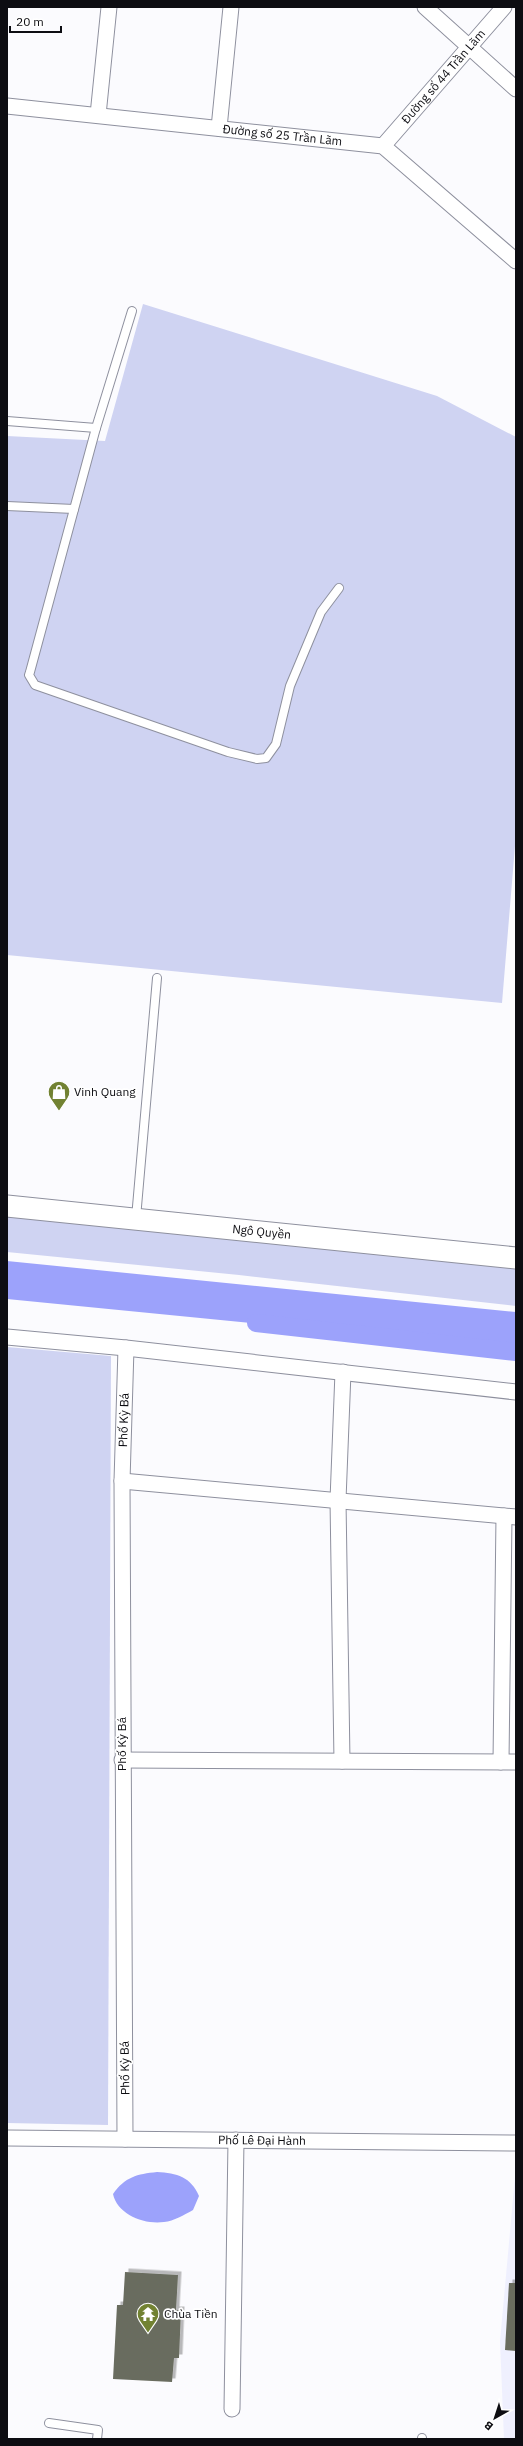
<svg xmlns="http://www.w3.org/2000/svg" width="523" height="2446" font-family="'IBM Plex Sans',sans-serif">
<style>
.built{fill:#eff0fe}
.green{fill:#cfd3f2}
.water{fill:#9ca2fb}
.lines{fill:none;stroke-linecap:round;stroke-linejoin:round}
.canal{stroke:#9ca2fb;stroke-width:18}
.building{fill:#696c5f;filter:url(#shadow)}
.lane-casing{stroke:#8e909e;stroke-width:10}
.street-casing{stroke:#8e909e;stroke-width:17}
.secondary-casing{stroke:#8e909e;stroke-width:23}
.lane{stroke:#fff;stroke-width:8}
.street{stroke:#fff;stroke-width:15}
.secondary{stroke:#fff;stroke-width:21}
.labels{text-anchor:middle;stroke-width:3.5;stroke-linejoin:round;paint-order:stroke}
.street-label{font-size:12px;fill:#0d0d12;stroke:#fff}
.poi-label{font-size:12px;fill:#0d0d12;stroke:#fff;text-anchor:start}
</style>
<defs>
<filter id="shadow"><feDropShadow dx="3.5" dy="-3.5" stdDeviation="0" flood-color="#0004"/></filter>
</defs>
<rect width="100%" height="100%" fill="#fbfbfe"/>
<path class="built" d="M 516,2166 L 516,2439 L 504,2439 L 500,2341 Z"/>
<g class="green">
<path d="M 143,304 L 437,396 L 516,437 L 516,834 L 502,1003 L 7,955 L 7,436 L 105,441 Z"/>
<path d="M 7,1214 L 516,1269 L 516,1306 L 239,1275 L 7,1252 Z"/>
<path d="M 7,1347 L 111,1356 L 108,2125 L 7,2123 Z"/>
</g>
<g class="water">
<path d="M 7,1261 L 516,1312 L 516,1349 L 7,1299 Z"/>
<path d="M 157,2172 C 177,2173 191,2177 199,2196 L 193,2210 C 184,2215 174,2221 164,2222 C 144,2225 117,2214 113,2194 C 125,2177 137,2174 157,2172 Z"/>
</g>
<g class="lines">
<path class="canal" d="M 256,1323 L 516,1352"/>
</g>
<g class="building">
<path d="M 125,2272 L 178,2275 L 176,2310 L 181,2310 L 179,2358 L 174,2358 L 172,2382 L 113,2379 L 117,2305 L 123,2305 Z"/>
<path d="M 509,2283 L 516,2283 L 516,2351 L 505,2350 Z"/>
</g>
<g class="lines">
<g class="lane-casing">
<g id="lane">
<path d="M 7,421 L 96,428 L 132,311"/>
<path d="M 96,428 L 30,672 L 29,675 L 35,685 L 228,752 L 257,759 L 266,758 L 276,744 L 290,686 L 321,612 L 339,588"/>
<path d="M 7,506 L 74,509"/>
<path d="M 136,1218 L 157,978"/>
<path d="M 49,2423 L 98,2430 L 97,2439"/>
<path d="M 422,2438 L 422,2439"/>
</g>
</g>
<g class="street-casing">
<g id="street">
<path d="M 425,7 L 516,89"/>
<path id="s1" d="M 7,106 L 383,146 L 516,261"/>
<path d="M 98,115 L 109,7"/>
<path d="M 219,128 L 231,7"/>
<path id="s2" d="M 383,146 L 504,7"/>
<path d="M 7,1337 L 126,1348 L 516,1392"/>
<path d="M 122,1481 L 516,1517"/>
<path d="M 122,1760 L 516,1762"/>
<path d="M 342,1761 L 338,1500 L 343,1372"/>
<path d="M 501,1762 L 504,1516"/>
<path id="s3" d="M 7,2138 L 516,2143"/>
<path id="s4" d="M 125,2139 L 122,1481 L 126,1348"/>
<path d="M 232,2409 L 236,2140"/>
</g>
</g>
<g class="secondary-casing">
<g id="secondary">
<path id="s5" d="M 7,1206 L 516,1258"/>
</g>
</g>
<use href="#lane" class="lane"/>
<use href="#street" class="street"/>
<use href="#secondary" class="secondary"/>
</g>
<defs>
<g id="shop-pin" transform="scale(1.15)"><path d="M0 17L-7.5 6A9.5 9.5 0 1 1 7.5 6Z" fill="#728232" stroke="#fff"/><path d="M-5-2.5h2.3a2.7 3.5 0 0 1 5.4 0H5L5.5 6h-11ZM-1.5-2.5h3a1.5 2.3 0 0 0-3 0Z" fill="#fff"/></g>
<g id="temple-pin" transform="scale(1.15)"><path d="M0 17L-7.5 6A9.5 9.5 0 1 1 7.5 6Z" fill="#728232" stroke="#fff"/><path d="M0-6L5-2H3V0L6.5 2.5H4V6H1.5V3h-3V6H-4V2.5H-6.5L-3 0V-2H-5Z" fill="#fff"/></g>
</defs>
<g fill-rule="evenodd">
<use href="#shop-pin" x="59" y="1092"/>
<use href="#temple-pin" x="148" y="2314"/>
</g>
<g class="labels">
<g class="street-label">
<text dy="4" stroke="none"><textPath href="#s2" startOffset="92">Đường số 44 Trần Lãm</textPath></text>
<text dy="4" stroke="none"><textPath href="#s1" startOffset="277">Đường số 25 Trần Lãm</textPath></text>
<text dy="4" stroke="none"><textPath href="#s5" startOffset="256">Ngô Quyền</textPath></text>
<text dy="4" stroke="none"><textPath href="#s4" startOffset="719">Phố Kỳ Bá</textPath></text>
<text transform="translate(122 1744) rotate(-90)" y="4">Phố Kỳ Bá</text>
<text transform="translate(125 2068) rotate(-91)" y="4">Phố Kỳ Bá</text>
<text dy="4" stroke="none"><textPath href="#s3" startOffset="255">Phố Lê Đại Hành</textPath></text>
</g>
<g class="poi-label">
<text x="74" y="1096">Vinh Quang</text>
<text x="164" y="2318">Chùa Tiền</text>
</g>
</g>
<rect width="523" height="2446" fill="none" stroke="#0d0d12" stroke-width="16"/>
<g transform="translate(495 2418) rotate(219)" stroke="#ffffff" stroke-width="3" paint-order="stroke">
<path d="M0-3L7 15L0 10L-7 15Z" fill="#0d0d12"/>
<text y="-6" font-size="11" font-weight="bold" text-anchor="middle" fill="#0d0d12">B</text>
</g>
<path d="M10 26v6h51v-6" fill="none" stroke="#0d0d12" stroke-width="2"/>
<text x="16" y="26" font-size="12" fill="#0d0d12" stroke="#ffffff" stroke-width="3" paint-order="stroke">20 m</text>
</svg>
